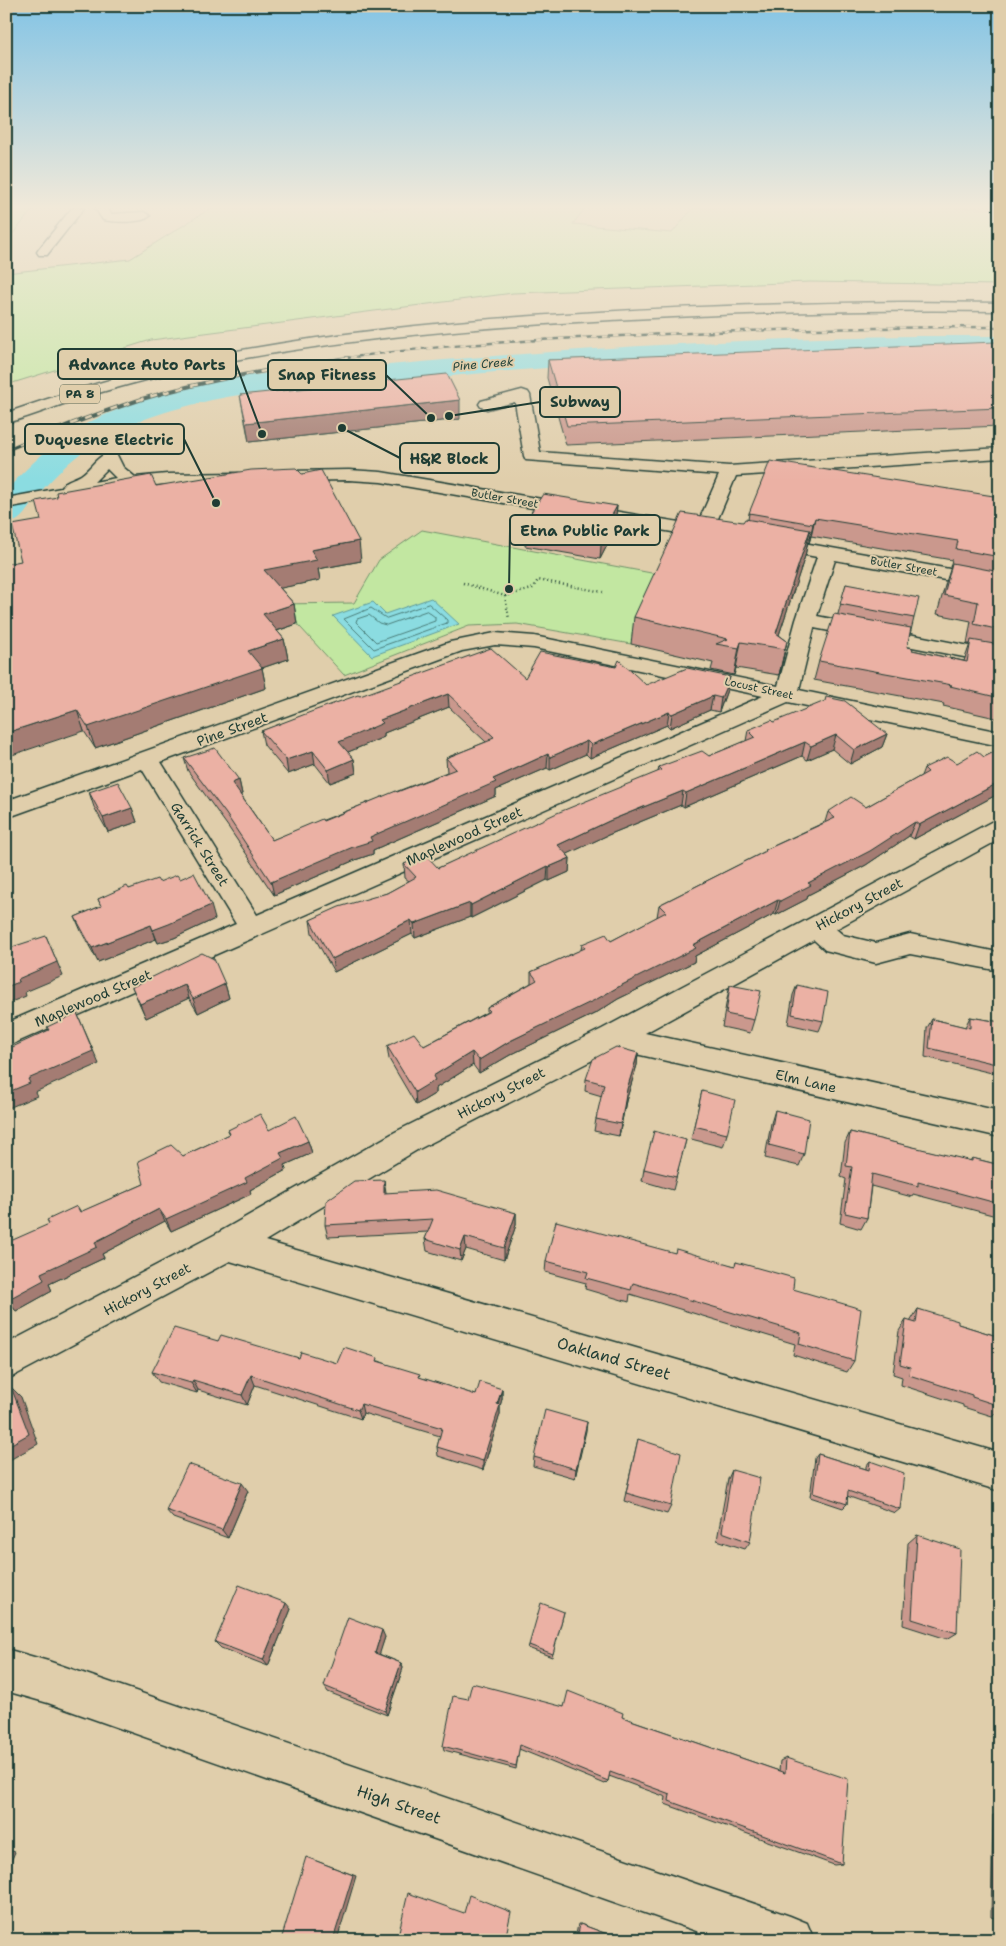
<svg xmlns="http://www.w3.org/2000/svg" width="1006" height="1946" font-family="'Shantell Sans',sans-serif">
<style>
.green{fill:#c2e7a1;stroke:#70926a}
.water{fill:#8bdce1;stroke:#609c9c}
.lines{fill:none;stroke-linecap:round;stroke-linejoin:round}
.shore{stroke:#4a7d79;stroke-width:1}
.river{fill:#8bdce1;fill-rule:evenodd}
.minor-casing{stroke:#1f3d34;stroke-width:3}
.highway-casing{stroke:#1f3d34;stroke-width:3}
.path{stroke:#1f3d34;stroke-width:2.5;stroke-dasharray:1 3;stroke-linecap:butt}
.minor{fill:#e0ceab;fill-rule:evenodd}
.highway{fill:#e0ceab;fill-rule:evenodd}
.rail-far1-casing{stroke:#1f3d34;stroke-width:2.5}
.rail-casing{stroke:#1f3d34;stroke-width:4}
.rail-far1{stroke:#e0ceab;stroke-width:2;stroke-dasharray:5.5;stroke-linecap:butt}
.rail{stroke:#e0ceab;stroke-width:2.5;stroke-dasharray:7;stroke-linecap:butt}
.wall{fill:#ca988d;stroke:#1f3d34}
.shaded-wall{fill:#a47c73;stroke:#1f3d34}
.building{fill:#ebb1a4;stroke:#1f3d34}
.labels{text-anchor:middle;stroke-width:4;stroke-linejoin:round;paint-order:stroke}
.far-street-label{font-size:11px;fill:#1f3d34;stroke:#e0ceab}
.far-water-label{font-size:12px;font-style:italic;fill:#24453d;stroke:#e0ceab}
.shield{fill:#e0ceab;stroke:#596858;stroke-width:1}
.shield-label{font-size:12px;font-weight:bold;fill:#1f3d34}
.street-label{font-size:14px;fill:#1f3d34;stroke:#e0ceab}
.near-street-label{font-size:16px;fill:#1f3d34;stroke:#e0ceab}
.leader{fill:none;stroke:#1f3d34;stroke-width:2}
.callout-dot{fill:#1f3d34;stroke:#e0ceab;stroke-width:2}
.callout{fill:#e0ceab;stroke:#1f3d34;stroke-width:2}
.callout-label{font-size:15px;text-anchor:middle;font-weight:bold;fill:#1f3d34}
</style>
<rect width="100%" height="100%" fill="#e0ceab"/>
<filter id="ink" filterUnits="userSpaceOnUse"><feTurbulence type="fractalNoise" baseFrequency=".02" numOctaves="2"/><feDisplacementMap in="SourceGraphic" scale="10" xChannelSelector="R" yChannelSelector="G"/><feConvolveMatrix kernelMatrix="1 2 1 2 8 2 1 2 1" color-interpolation-filters="sRGB"/></filter>
<g filter="url(#ink)">
<g class="green">
<path d="M 6,208 L 34,208 L 6,242 Z"/>
<path d="M 211,208 L 585,208 L 573,224 L 672,233 L 693,208 L 1000,208 L 1000,285 L 810,282 L 513,293 L 151,340 L 6,385 L 6,273 L 130,259 Z"/>
<path d="M 422,530 L 662,575 L 631,644 L 517,624 L 469,626 L 344,675 L 279,604 L 354,603 L 379,560 Z"/>
</g>
<path class="water" d="M 431,598 L 459,624 L 372,656 L 333,616 L 373,602 L 385,614 Z"/>
<g class="lines">
<g class="shore">
<path d="M 429,604 L 447,620 L 447,623 L 374,649 L 344,619 L 371,608 L 386,618 Z"/>
<path d="M 427,611 L 435,617 L 435,621 L 376,642 L 356,622 L 357,619 L 369,615 L 379,623 L 386,625 Z"/>
</g>
<path class="river" d="M 917,336 L 1000,336 L 1000,352 C 799,350 591,361 391,382 C 325,389 260,387 195,404 C 155,414 114,428 81,453 C 64,466 50,481 36,497 C 31,504 24,517 16,521 C 13,522 10,522 6,523 L 6,491 C 35,458 66,431 107,414 C 161,390 223,377 282,372 C 310,369 339,370 367,367 C 550,350 733,338 917,336 Z"/>
<g class="minor-casing">
<g id="minor">
<path d="M 72,208 L 84,208 L 47,255 L 39,255 L 37,252 L 39,249 Z"/>
<path d="M 95,208 L 107,208 L 111,214 L 144,212 L 150,216 C 142,224 113,222 103,220 Z"/>
<path d="M 522,390 L 528,392 L 530,395 L 540,452 L 729,466 L 1000,448 L 1000,458 L 736,476 L 714,528 L 720,529 L 722,533 L 720,537 L 713,539 L 381,482 L 349,480 L 286,481 L 280,480 L 277,476 L 280,472 L 286,471 L 349,470 L 381,472 L 697,525 L 719,475 L 526,460 L 524,456 L 515,402 L 487,409 L 481,407 L 479,404 L 481,401 Z"/>
<path d="M 110,452 L 116,453 L 123,467 L 135,477 L 167,474 L 238,473 L 244,474 L 247,478 L 244,482 L 238,483 L 167,484 L 110,489 L 6,508 L 6,498 L 61,488 C 64,480 74,479 81,475 C 91,468 98,455 110,452 ZM 107,469 L 116,478 L 94,482 Z"/>
<path d="M 770,537 L 1000,578 L 1000,590 L 835,560 L 817,616 L 1000,652 L 1000,664 L 814,628 L 799,690 L 1000,732 L 1000,746 L 788,702 L 6,1047 L 6,1023 L 236,924 L 142,769 L 6,818 L 6,801 L 450,642 L 495,633 L 534,636 L 778,686 L 796,620 L 817,557 L 763,547 L 761,543 L 763,539 ZM 495,645 L 534,648 L 763,696 L 257,915 L 161,762 L 462,651 Z"/>
<path d="M 1000,820 L 1000,839 L 836,929 L 843,935 L 876,943 L 910,934 L 997,952 L 1000,953 L 1000,971 L 910,954 L 876,963 L 825,950 L 814,940 L 645,1033 L 1000,1111 L 1000,1137 L 614,1049 L 417,1150 L 265,1241 L 1000,1453 L 1000,1491 L 230,1261 L 6,1380 L 6,1344 L 216,1234 L 395,1132 L 602,1029 L 991,822 Z"/>
<path d="M 6,1649 L 48,1661 L 790,1916 L 807,1923 L 814,1940 L 722,1940 L 48,1703 L 6,1691 Z"/>
</g>
</g>
<g class="highway-casing">
<path id="highway" d="M 905,302 L 1000,303 L 1000,311 C 870,309 741,313 611,320 C 485,327 359,337 235,360 C 185,369 136,382 88,396 C 60,404 34,416 6,423 L 6,413 C 55,396 105,380 155,368 C 301,334 450,320 599,312 C 701,306 803,303 905,302 Z"/>
</g>
<g class="path">
<path d="M 463,583 L 505,596 L 532,589 L 538,580 L 603,592"/>
<path d="M 505,596 L 509,619"/>
</g>
<use href="#minor" class="minor"/>
<use href="#highway" class="highway"/>
<g class="rail-far1-casing">
<path id="rail-far1" d="M 340,359 C 426,346 513,341 600,337 C 733,330 866,327 1000,327"/>
</g>
<g class="rail-casing">
<path id="rail" d="M 6,450 C 51,431 96,414 142,399 C 209,379 279,368 348,358"/>
</g>
<use href="#rail-far1" class="rail-far1"/>
<use href="#rail" class="rail"/>
</g>
<g class="wall">
<path d="M 1000,347 L 1000,426 L 566,445 L 547,378 L 548,360 Z"/>
<path d="M 240,395 L 460,419 L 249,442 Z"/>
<path d="M 156,486 L 361,561 L 318,569 L 320,580 L 280,588 L 294,604 L 297,624 L 277,631 L 284,639 L 288,659 L 262,668 L 266,688 L 95,748 L 84,731 L 21,561 L 41,520 Z"/>
<path d="M 1000,497 L 1000,719 L 943,706 L 944,704 L 814,680 L 819,661 L 838,614 L 846,584 L 914,618 L 907,647 L 912,650 L 964,661 L 970,644 L 967,644 L 971,621 L 937,614 L 946,582 L 951,567 L 950,567 L 952,560 L 811,536 L 809,543 L 808,542 L 805,556 L 779,635 L 787,641 L 779,675 L 736,668 L 734,675 L 711,670 L 713,663 L 631,644 L 634,617 L 743,522 L 748,520 L 749,513 Z"/>
<path d="M 617,506 L 614,532 L 600,559 L 525,546 L 526,520 Z"/>
<path d="M 525,678 L 727,690 L 719,712 L 710,710 L 670,728 L 667,725 L 590,758 L 586,754 L 550,770 L 547,768 L 496,790 L 496,796 L 373,850 L 373,854 L 355,860 L 274,895 L 229,828 L 188,771 L 184,758 L 239,780 L 242,794 L 240,794 L 272,840 L 447,772 L 446,758 L 486,742 L 449,707 L 384,733 L 384,737 L 348,752 L 354,759 L 356,773 L 330,783 L 315,764 L 288,774 L 264,745 L 261,731 L 360,696 Z"/>
<path d="M 774,722 L 887,734 L 882,747 L 850,764 L 832,749 L 807,760 L 802,756 L 684,807 L 681,805 L 608,835 L 567,854 L 570,858 L 569,872 L 549,881 L 547,880 L 471,918 L 470,917 L 415,938 L 412,934 L 334,972 L 312,933 L 310,920 L 387,893 L 409,881 L 405,878 L 404,864 L 438,868 L 658,772 L 659,767 L 709,756 L 746,741 L 748,730 Z"/>
<path d="M 1000,749 L 1000,795 L 998,794 L 914,839 L 909,836 L 866,865 L 808,895 L 807,899 L 776,915 L 774,914 L 695,956 L 694,962 L 618,999 L 596,1013 L 510,1055 L 479,1073 L 473,1065 L 436,1088 L 436,1093 L 416,1105 L 389,1059 L 387,1046 L 424,1046 L 487,1012 L 487,1008 L 531,983 L 531,972 L 581,950 L 582,944 L 611,941 L 657,917 L 659,905 L 764,852 L 765,850 L 825,822 L 828,812 L 866,807 L 921,776 L 924,768 L 957,763 L 984,757 Z"/>
<path d="M 89,792 L 132,808 L 137,822 L 108,832 L 94,807 Z"/>
<path d="M 159,882 L 215,919 L 174,938 L 158,943 L 156,939 L 98,962 L 81,931 L 75,917 L 101,906 L 98,899 L 129,889 Z"/>
<path d="M 225,984 L 229,998 L 198,1013 L 189,998 L 146,1018 L 132,987 Z"/>
<path d="M 730,985 L 754,1020 L 750,1033 L 722,1027 L 727,999 Z"/>
<path d="M 797,985 L 823,1021 L 819,1031 L 788,1024 L 793,995 Z"/>
<path d="M 970,1017 L 1000,1022 L 1000,1075 L 925,1057 L 927,1028 L 932,1019 L 965,1027 Z"/>
<path d="M 638,1053 L 637,1065 L 626,1101 L 619,1136 L 594,1131 L 596,1119 L 602,1096 L 585,1091 L 586,1079 Z"/>
<path d="M 702,1091 L 727,1134 L 723,1147 L 691,1139 Z"/>
<path d="M 775,1110 L 804,1154 L 799,1166 L 765,1158 L 771,1123 Z"/>
<path d="M 228,1130 L 269,1130 L 308,1141 L 312,1153 L 285,1165 L 286,1170 L 250,1190 L 251,1194 L 171,1231 L 165,1221 L 102,1254 L 104,1258 L 49,1284 L 52,1291 L 16,1311 L 7,1300 L 49,1224 L 77,1206 L 81,1212 L 144,1184 L 183,1156 L 230,1134 Z"/>
<path d="M 850,1132 L 970,1161 L 972,1158 L 1000,1165 L 1000,1217 L 913,1194 L 912,1197 L 871,1186 L 867,1218 L 861,1229 L 840,1223 L 846,1179 L 841,1177 L 845,1143 Z"/>
<path d="M 686,1140 L 673,1190 L 642,1181 L 644,1169 Z"/>
<path d="M 386,1193 L 516,1213 L 516,1225 L 504,1260 L 466,1249 L 461,1261 L 427,1251 L 425,1239 L 428,1232 L 328,1237 L 325,1225 Z"/>
<path d="M 675,1253 L 735,1266 L 736,1262 L 793,1289 L 854,1361 L 847,1372 L 793,1355 L 795,1344 L 630,1294 L 629,1302 L 585,1289 L 586,1283 L 545,1272 L 546,1261 Z"/>
<path d="M 918,1309 L 958,1324 L 1000,1337 L 1000,1408 L 992,1416 L 963,1407 L 963,1405 L 901,1385 L 902,1377 L 893,1374 L 899,1331 L 906,1320 L 910,1322 Z"/>
<path d="M 218,1341 L 299,1358 L 337,1363 L 379,1361 L 421,1378 L 476,1395 L 502,1389 L 502,1399 L 500,1406 L 500,1414 L 483,1470 L 438,1456 L 437,1447 L 440,1436 L 363,1413 L 361,1419 L 255,1385 L 247,1405 L 198,1390 L 197,1393 L 159,1382 L 152,1372 Z"/>
<path d="M 587,1422 L 575,1478 L 533,1466 L 534,1457 Z"/>
<path d="M 638,1439 L 671,1506 L 667,1514 L 624,1501 Z"/>
<path d="M 818,1454 L 866,1469 L 866,1466 L 870,1461 L 900,1509 L 895,1513 L 847,1496 L 847,1504 L 843,1508 L 810,1497 L 815,1458 Z"/>
<path d="M 732,1470 L 750,1542 L 745,1549 L 717,1540 L 728,1479 Z"/>
<path d="M 248,1491 L 228,1538 L 173,1518 L 166,1510 Z"/>
<path d="M 917,1535 L 957,1633 L 947,1639 L 903,1625 L 908,1543 Z"/>
<path d="M 1000,1581 L 1000,1695 L 999,1695 L 998,1582 Z"/>
<path d="M 291,1609 L 268,1666 L 221,1648 L 215,1642 Z"/>
<path d="M 564,1612 L 552,1657 L 528,1648 L 529,1645 Z"/>
<path d="M 385,1637 L 379,1654 L 401,1663 L 403,1668 L 387,1715 L 328,1692 L 324,1686 Z"/>
<path d="M 468,1699 L 564,1707 L 622,1717 L 779,1771 L 780,1761 L 786,1758 L 842,1864 L 834,1865 L 665,1804 L 666,1797 L 609,1776 L 608,1781 L 605,1784 L 519,1749 L 516,1769 L 444,1750 L 443,1746 Z"/>
<path d="M 1000,1814 L 1000,1920 L 991,1917 L 993,1815 Z"/>
<path d="M 578,1924 L 580,1924 L 623,1940 L 575,1940 Z"/>
</g>
<g class="shaded-wall">
<path d="M 460,400 L 460,419 L 249,442 L 246,423 Z"/>
<path d="M 617,506 L 614,532 L 600,559 L 602,533 Z"/>
<path d="M 815,518 L 811,536 L 809,543 L 813,524 Z"/>
<path d="M 810,530 L 805,556 L 775,647 L 776,633 Z"/>
<path d="M 359,541 L 361,561 L 318,569 L 320,580 L 267,591 L 264,570 L 311,550 Z"/>
<path d="M 294,604 L 297,624 L 267,634 L 263,614 Z"/>
<path d="M 284,639 L 288,659 L 262,668 L 266,688 L 95,748 L 88,727 L 248,651 Z"/>
<path d="M 787,641 L 781,668 L 779,675 L 785,649 Z"/>
<path d="M 741,642 L 736,668 L 734,675 L 739,648 Z"/>
<path d="M 730,677 L 727,690 L 719,712 L 721,698 Z"/>
<path d="M 448,694 L 449,707 L 384,733 L 384,737 L 341,755 L 339,742 L 380,720 Z"/>
<path d="M 713,696 L 710,710 L 670,728 L 672,714 Z"/>
<path d="M 77,710 L 84,731 L 6,757 L 6,733 Z"/>
<path d="M 669,712 L 667,725 L 590,758 L 591,745 Z"/>
<path d="M 887,734 L 882,747 L 850,764 L 854,750 Z"/>
<path d="M 836,735 L 832,749 L 807,760 L 811,746 Z"/>
<path d="M 587,741 L 586,754 L 550,770 L 550,757 Z"/>
<path d="M 805,742 L 802,756 L 684,807 L 686,793 Z"/>
<path d="M 313,751 L 315,764 L 288,774 L 286,760 Z"/>
<path d="M 548,754 L 547,768 L 496,790 L 496,796 L 373,850 L 373,854 L 355,860 L 274,895 L 271,882 L 370,837 L 493,779 Z"/>
<path d="M 354,759 L 356,773 L 330,783 L 328,770 Z"/>
<path d="M 239,780 L 242,794 L 235,796 L 232,783 Z"/>
<path d="M 1000,782 L 1000,789 L 998,794 L 914,839 L 919,825 Z"/>
<path d="M 683,791 L 681,805 L 608,835 L 557,859 L 558,845 L 609,821 Z"/>
<path d="M 132,808 L 137,822 L 108,832 L 103,818 Z"/>
<path d="M 915,822 L 909,836 L 866,865 L 808,895 L 807,899 L 776,915 L 780,901 L 808,883 Z"/>
<path d="M 570,858 L 569,872 L 549,881 L 549,867 Z"/>
<path d="M 548,866 L 547,880 L 471,918 L 471,905 Z"/>
<path d="M 778,900 L 774,914 L 695,956 L 694,962 L 618,999 L 596,1013 L 510,1055 L 479,1073 L 479,1060 L 510,1041 L 620,986 L 693,945 Z"/>
<path d="M 470,903 L 470,917 L 415,938 L 414,924 Z"/>
<path d="M 211,905 L 215,919 L 174,938 L 158,943 L 153,930 Z"/>
<path d="M 411,920 L 412,934 L 334,972 L 332,959 Z"/>
<path d="M 151,925 L 156,939 L 98,962 L 92,948 Z"/>
<path d="M 46,936 L 63,976 L 25,992 L 26,996 L 6,1004 L 6,987 L 18,979 Z"/>
<path d="M 225,984 L 229,998 L 198,1013 L 193,999 Z"/>
<path d="M 185,985 L 189,998 L 146,1018 L 140,1004 Z"/>
<path d="M 77,1013 L 99,1064 L 35,1092 L 37,1096 L 6,1109 L 6,1093 L 28,1079 Z"/>
<path d="M 472,1052 L 473,1065 L 436,1088 L 436,1093 L 416,1105 L 415,1092 L 433,1076 Z"/>
<path d="M 638,1053 L 637,1065 L 626,1101 L 619,1136 L 627,1089 Z"/>
<path d="M 308,1141 L 312,1153 L 285,1165 L 286,1170 L 250,1190 L 251,1194 L 171,1231 L 166,1219 L 280,1153 Z"/>
<path d="M 384,1180 L 386,1192 L 386,1205 L 384,1193 Z"/>
<path d="M 159,1209 L 165,1221 L 102,1254 L 104,1258 L 49,1284 L 52,1291 L 16,1311 L 7,1300 L 41,1273 L 95,1242 Z"/>
<path d="M 516,1213 L 516,1225 L 504,1260 L 504,1248 Z"/>
<path d="M 465,1237 L 466,1249 L 461,1261 L 460,1250 Z"/>
<path d="M 251,1375 L 255,1385 L 247,1405 L 242,1395 Z"/>
<path d="M 193,1380 L 198,1390 L 197,1393 L 191,1383 Z"/>
<path d="M 11,1387 L 21,1397 L 38,1444 L 6,1462 L 6,1447 Z"/>
<path d="M 502,1389 L 502,1399 L 500,1406 L 500,1414 L 483,1470 L 483,1461 Z"/>
<path d="M 361,1404 L 363,1413 L 361,1419 L 358,1410 Z"/>
<path d="M 587,1422 L 586,1431 L 575,1478 L 576,1469 Z"/>
<path d="M 242,1483 L 248,1491 L 228,1538 L 222,1530 Z"/>
<path d="M 286,1603 L 291,1609 L 268,1666 L 263,1660 Z"/>
<path d="M 382,1630 L 385,1637 L 378,1659 L 375,1653 Z"/>
<path d="M 401,1663 L 403,1668 L 387,1715 L 385,1711 Z"/>
<path d="M 6,1849 L 15,1852 L 6,1873 Z"/>
<path d="M 311,1859 L 356,1876 L 337,1940 L 333,1940 Z"/>
</g>
<g class="building">
<path d="M 996,342 L 1000,347 L 1000,408 L 567,426 L 548,360 Z"/>
<path d="M 447,374 L 460,400 L 246,423 L 240,395 Z"/>
<path d="M 770,461 L 1000,497 L 1000,557 L 956,549 L 958,541 L 815,518 L 813,524 L 749,513 Z"/>
<path d="M 296,468 L 302,474 L 321,470 L 359,541 L 311,550 L 317,560 L 264,570 L 294,604 L 263,614 L 284,639 L 248,651 L 262,668 L 88,727 L 77,710 L 6,733 L 6,564 L 21,561 L 12,525 L 41,520 L 36,501 L 57,497 L 56,492 L 151,475 L 156,486 L 251,470 Z"/>
<path d="M 543,494 L 617,506 L 602,533 L 526,520 Z"/>
<path d="M 682,513 L 743,522 L 745,519 L 810,530 L 776,633 L 787,641 L 785,649 L 741,642 L 739,648 L 716,644 L 728,639 L 634,617 Z"/>
<path d="M 952,563 L 1000,572 L 1000,630 L 974,624 L 978,602 L 944,595 Z"/>
<path d="M 846,584 L 919,598 L 914,618 L 840,604 Z"/>
<path d="M 834,614 L 911,628 L 907,647 L 913,648 L 912,650 L 967,662 L 971,640 L 1000,645 L 1000,698 L 950,686 L 952,685 L 819,661 Z"/>
<path d="M 491,648 L 525,678 L 540,652 L 616,667 L 619,660 L 646,685 L 687,668 L 730,677 L 721,698 L 713,696 L 672,714 L 669,712 L 591,745 L 587,741 L 550,757 L 548,754 L 493,779 L 496,782 L 370,837 L 372,841 L 353,847 L 271,882 L 226,814 L 184,758 L 215,748 L 239,780 L 232,783 L 272,840 L 322,819 L 323,821 L 396,791 L 397,792 L 456,769 L 446,758 L 491,740 L 489,739 L 494,737 L 448,694 L 380,720 L 383,723 L 339,742 L 354,759 L 328,770 L 313,751 L 286,760 L 261,731 L 316,710 L 358,695 L 360,696 Z"/>
<path d="M 826,697 L 845,701 L 887,734 L 854,750 L 836,735 L 811,746 L 805,742 L 686,793 L 683,791 L 609,821 L 558,845 L 570,858 L 549,867 L 548,866 L 471,905 L 470,903 L 414,924 L 411,920 L 332,959 L 310,920 L 339,907 L 387,893 L 416,877 L 404,864 L 426,855 L 438,868 L 557,813 L 662,770 L 659,767 L 702,751 L 709,756 L 755,737 L 748,730 L 772,720 L 774,722 L 825,701 Z"/>
<path d="M 1000,749 L 1000,782 L 919,825 L 915,822 L 870,851 L 808,883 L 811,885 L 780,901 L 778,900 L 693,945 L 696,948 L 620,986 L 597,999 L 510,1041 L 479,1060 L 472,1052 L 433,1076 L 435,1080 L 415,1092 L 387,1046 L 414,1033 L 424,1046 L 490,1011 L 487,1008 L 537,980 L 531,972 L 585,948 L 582,944 L 606,934 L 611,941 L 666,912 L 659,905 L 766,851 L 765,850 L 835,818 L 828,812 L 851,797 L 866,807 L 928,772 L 924,768 L 947,757 L 957,763 L 977,751 L 984,757 Z"/>
<path d="M 118,782 L 132,808 L 103,818 L 89,792 Z"/>
<path d="M 194,873 L 211,905 L 169,924 L 153,930 L 151,925 L 92,948 L 75,917 L 101,906 L 98,899 L 127,886 L 129,889 L 157,879 L 159,882 L 177,875 L 180,879 Z"/>
<path d="M 46,936 L 57,962 L 18,979 L 19,982 L 6,987 L 6,949 Z"/>
<path d="M 202,953 L 214,959 L 225,984 L 193,999 L 185,985 L 140,1004 L 132,987 Z"/>
<path d="M 730,985 L 761,991 L 754,1020 L 726,1014 Z"/>
<path d="M 797,985 L 828,992 L 823,1021 L 792,1014 Z"/>
<path d="M 77,1013 L 93,1051 L 28,1079 L 30,1083 L 6,1093 L 6,1050 L 49,1030 L 47,1027 Z"/>
<path d="M 970,1017 L 1000,1022 L 1000,1065 L 929,1048 L 932,1019 L 970,1028 Z"/>
<path d="M 616,1047 L 638,1053 L 627,1089 L 621,1124 L 596,1119 L 604,1084 L 586,1079 L 593,1059 Z"/>
<path d="M 702,1091 L 735,1100 L 727,1134 L 694,1126 Z"/>
<path d="M 775,1110 L 809,1119 L 804,1154 L 769,1145 Z"/>
<path d="M 260,1114 L 269,1130 L 296,1116 L 308,1141 L 280,1153 L 283,1158 L 245,1178 L 247,1182 L 166,1219 L 159,1209 L 95,1242 L 97,1247 L 41,1273 L 44,1280 L 7,1300 L 6,1298 L 6,1243 L 49,1224 L 47,1220 L 77,1206 L 80,1212 L 144,1184 L 138,1161 L 171,1145 L 183,1156 L 230,1134 L 228,1130 Z"/>
<path d="M 654,1131 L 686,1140 L 676,1177 L 644,1169 Z"/>
<path d="M 850,1132 L 972,1161 L 972,1158 L 1000,1165 L 1000,1204 L 918,1182 L 918,1186 L 872,1174 L 867,1218 L 845,1213 L 852,1167 L 846,1166 Z"/>
<path d="M 384,1180 L 384,1193 L 436,1190 L 516,1213 L 504,1248 L 465,1237 L 460,1250 L 425,1239 L 433,1219 L 325,1225 L 326,1201 L 354,1181 Z"/>
<path d="M 556,1221 L 675,1253 L 676,1249 L 735,1266 L 736,1262 L 794,1278 L 793,1289 L 861,1309 L 854,1361 L 799,1344 L 801,1333 L 633,1283 L 631,1290 L 586,1278 L 588,1272 L 546,1261 Z"/>
<path d="M 918,1309 L 958,1321 L 958,1324 L 1000,1337 L 1000,1406 L 972,1397 L 972,1395 L 909,1375 L 910,1367 L 900,1364 L 906,1320 L 916,1323 Z"/>
<path d="M 174,1328 L 218,1341 L 221,1335 L 299,1358 L 301,1352 L 337,1363 L 344,1347 L 378,1358 L 377,1361 L 420,1374 L 419,1377 L 476,1395 L 480,1382 L 502,1389 L 497,1404 L 500,1405 L 483,1461 L 437,1447 L 442,1428 L 361,1404 L 358,1410 L 251,1375 L 242,1395 L 193,1380 L 191,1383 L 152,1372 Z"/>
<path d="M 11,1387 L 29,1434 L 6,1447 L 6,1389 Z"/>
<path d="M 545,1410 L 587,1422 L 576,1469 L 534,1457 Z"/>
<path d="M 638,1439 L 681,1453 L 671,1506 L 626,1493 Z"/>
<path d="M 818,1454 L 869,1470 L 870,1461 L 904,1473 L 900,1509 L 848,1491 L 847,1504 L 813,1493 Z"/>
<path d="M 188,1464 L 242,1483 L 222,1530 L 166,1510 Z"/>
<path d="M 732,1470 L 760,1478 L 750,1542 L 722,1532 Z"/>
<path d="M 917,1535 L 960,1549 L 957,1633 L 912,1619 Z"/>
<path d="M 239,1585 L 286,1603 L 263,1660 L 215,1642 Z"/>
<path d="M 541,1603 L 564,1612 L 553,1654 L 529,1645 Z"/>
<path d="M 348,1617 L 382,1630 L 375,1653 L 401,1663 L 385,1711 L 324,1686 Z"/>
<path d="M 472,1683 L 564,1707 L 568,1691 L 623,1713 L 622,1717 L 785,1773 L 786,1758 L 848,1779 L 842,1864 L 669,1801 L 670,1794 L 610,1772 L 608,1781 L 520,1745 L 516,1766 L 443,1746 L 453,1696 L 468,1699 Z"/>
<path d="M 306,1857 L 353,1875 L 333,1940 L 281,1940 Z"/>
<path d="M 408,1893 L 464,1913 L 469,1895 L 511,1912 L 505,1940 L 397,1940 Z"/>
<path d="M 580,1924 L 623,1940 L 577,1940 Z"/>
</g>
</g>
<linearGradient id="sky" x2="0" y2="1"><stop stop-color="#83c4e5"/><stop offset="0.43" stop-color="#f1e9d9"/><stop offset="1" stop-color="#f1e9d9" stop-opacity="0"/></linearGradient>
<rect width="1006" height="481" fill="url(#sky)"/>
<g class="labels">
<g class="far-street-label">
<text transform="translate(505 498) rotate(10)" y="4">Butler Street</text>
<text transform="translate(904 566) rotate(10)" y="4">Butler Street</text>
<text transform="translate(759 688) rotate(12)" y="4">Locust Street</text>
</g>
<g class="far-water-label">
<text transform="translate(483 364) rotate(-5)" y="4">Pine Creek</text>
</g>
<rect class="shield" x="60" y="384.5" width="40" height="19" rx="4"/>
<g class="shield-label">
<text x="80" y="398">PA 8</text>
</g>
<g class="street-label">
<text transform="translate(232 729) rotate(-20)" y="5">Pine Street</text>
<text transform="translate(464 836) rotate(-24)" y="5">Maplewood Street</text>
<text transform="translate(200 844) rotate(58)" y="5">Garrick Street</text>
<text transform="translate(859 904) rotate(-28)" y="5">Hickory Street</text>
<text transform="translate(93 998) rotate(-23)" y="5">Maplewood Street</text>
<text transform="translate(806 1081) rotate(13)" y="5">Elm Lane</text>
<text transform="translate(501 1093) rotate(-27)" y="5">Hickory Street</text>
<text transform="translate(147 1289) rotate(-28)" y="5">Hickory Street</text>
</g>
<g class="near-street-label">
<text transform="translate(614 1358) rotate(16)" y="6">Oakland Street</text>
<text transform="translate(399 1804) rotate(19)" y="6">High Street</text>
</g>
</g>
<path class="leader" d="M262 434L236 364M431 418L386 375M449 416L540 402M216 503L184 439M342 428L400 458M509 589L510 530"/>
<g class="callout-dot">
<circle cx="262" cy="434" r="5"/>
<circle cx="431" cy="418" r="5"/>
<circle cx="449" cy="416" r="5"/>
<circle cx="216" cy="503" r="5"/>
<circle cx="342" cy="428" r="5"/>
<circle cx="509" cy="589" r="5"/>
</g>
<g class="callout">
<rect x="58" y="349" width="178" height="30" rx="5"/>
<rect x="268" y="360" width="118" height="30" rx="5"/>
<rect x="540" y="387" width="80" height="30" rx="5"/>
<rect x="25" y="424" width="159" height="30" rx="5"/>
<rect x="400" y="443" width="99" height="30" rx="5"/>
<rect x="510" y="515" width="150" height="30" rx="5"/>
</g>
<g class="callout-label">
<text x="147" y="370">Advance Auto Parts</text>
<text x="327" y="380">Snap Fitness</text>
<text x="580" y="407">Subway</text>
<text x="104" y="445">Duquesne Electric</text>
<text x="449" y="464">H&amp;R Block</text>
<text x="585" y="536">Etna Public Park</text>
</g>
<rect width="1006" height="1946" fill="none" stroke="#e0ceab" stroke-width="25"/>
<rect x="12" y="12" width="981" height="1921" fill="none" stroke="#1f3d34" stroke-width="2" filter="url(#ink)"/>
</svg>
